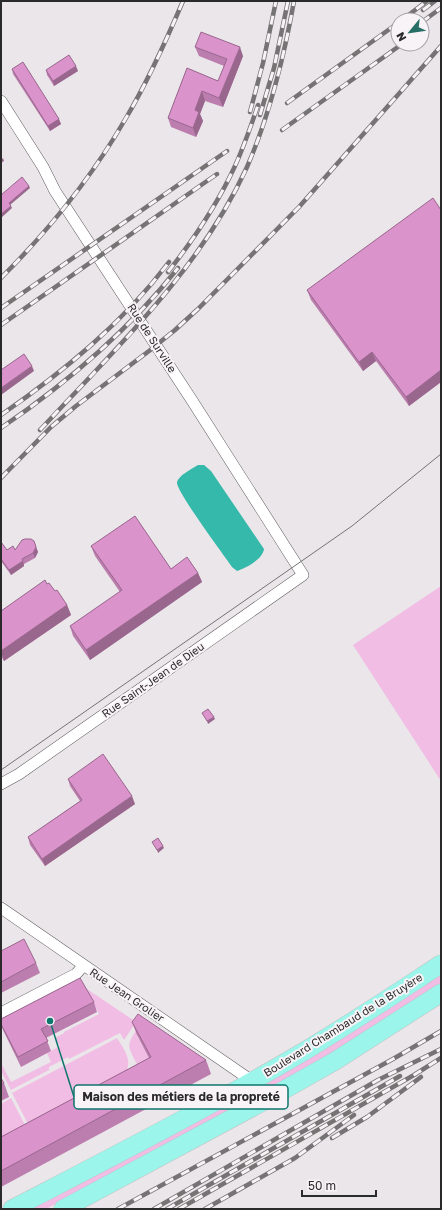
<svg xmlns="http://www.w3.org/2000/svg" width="442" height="1210" font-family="'Golos Text',sans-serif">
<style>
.green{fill:#f1bde5}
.water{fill:#35b9ab}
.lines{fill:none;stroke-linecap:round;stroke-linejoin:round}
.minor-casing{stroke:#5f5c5e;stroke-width:12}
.primary-casing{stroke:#c4c3c4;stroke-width:19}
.minor{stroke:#fff;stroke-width:11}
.primary{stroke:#9bf5eb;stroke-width:18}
.tram{stroke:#757374;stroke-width:1}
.rail-casing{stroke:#757374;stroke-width:4.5}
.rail{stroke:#f7f3f6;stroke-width:3;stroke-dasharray:9;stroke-linecap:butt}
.wall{fill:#bc7eaf}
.shaded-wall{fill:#99678e}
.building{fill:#db93cb;stroke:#99678e}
.labels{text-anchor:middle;stroke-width:4;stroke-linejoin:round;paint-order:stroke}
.street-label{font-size:11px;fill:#2b2a2b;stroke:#f7f3f6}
.leader{fill:none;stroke:#0f766e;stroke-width:1.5}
.callout-dot{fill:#0f766e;stroke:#f7f3f6;stroke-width:1.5}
.callout{fill:#f7f3f6;stroke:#0f766e;stroke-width:1.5}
.callout-label{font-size:12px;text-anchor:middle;font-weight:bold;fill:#2b2a2b}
</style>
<rect width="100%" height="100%" fill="#eae6e9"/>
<g class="green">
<path d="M 441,586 L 441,781 L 353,645 Z"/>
<path d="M 441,973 L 441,986 L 320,1063 L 178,1141 L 46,1209 L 26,1209 Z"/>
<path d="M 87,989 L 136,1022 L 124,1040 L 120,1033 L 69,1059 L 68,1057 L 49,1067 L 49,1070 L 11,1090 L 1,1071 L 1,1063 L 11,1082 L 51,1062 L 47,1053 L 60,1046 L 55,1038 L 64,1033 L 64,1032 L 99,1014 Z"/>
<path d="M 140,1025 L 137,1036 L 151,1061 L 139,1068 C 127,1044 125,1047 140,1025 Z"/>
<path d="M 117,1038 C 123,1048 133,1060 126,1072 L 29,1126 L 12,1093 Z"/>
<path d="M 11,1098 L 26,1127 L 1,1139 L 1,1104 Z"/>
</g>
<path class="water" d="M 198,465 L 204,465 L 211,471 L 264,549 C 263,559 246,568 237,571 L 232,567 C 224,555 175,490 177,482 C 179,475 192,469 198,465 Z"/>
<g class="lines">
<g class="minor-casing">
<g id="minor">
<path d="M 1,101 L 43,167 L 55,191 L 193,402 L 303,575 L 19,774 L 1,784"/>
<path d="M 1,908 L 252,1081"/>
<path d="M 1,1013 L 76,974 L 83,966"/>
</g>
</g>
<g class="primary-casing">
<g id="primary">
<path d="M 12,1209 C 110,1158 208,1108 303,1052 C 350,1024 395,994 441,964"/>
<path d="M 63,1209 L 266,1100 L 335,1061 L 441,993"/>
</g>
</g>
<use href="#minor" class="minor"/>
<use href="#primary" class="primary"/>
<path class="tram" d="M 1,770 L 352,526 L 441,454"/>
<g class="rail-casing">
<g id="rail">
<path d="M 423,10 L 435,1"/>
<path d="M 402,20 L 427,1"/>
<path d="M 422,22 L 441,8"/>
<path d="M 287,103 L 398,23"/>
<path d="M 250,112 L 263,63 L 276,1"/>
<path d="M 260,115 L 274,68 L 288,1"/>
<path d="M 282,130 L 402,44"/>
<path d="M 168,272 C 194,239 218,203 235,166 C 244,146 251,126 258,105"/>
<path d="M 1,278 C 49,230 92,177 126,118 C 148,81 166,41 183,1"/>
<path d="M 1,308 L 227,151"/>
<path d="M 1,325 L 217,174"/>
<path d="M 1,415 C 63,372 123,323 169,262"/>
<path d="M 1,428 C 67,383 128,331 178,268"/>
<path d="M 40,430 C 116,348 200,270 247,167 C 270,114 284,57 294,1"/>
<path d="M 1,478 L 51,427 L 76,406 L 149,351 L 175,330 L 198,309 L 299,207 L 441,46"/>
<path d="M 332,1138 L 367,1117 L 421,1077"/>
<path d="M 118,1209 L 393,1059 L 441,1031"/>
<path d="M 154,1209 L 378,1080 L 441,1049"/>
<path d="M 167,1209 L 400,1076"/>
<path d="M 179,1209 L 414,1075 L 441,1058"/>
<path d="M 205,1209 L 295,1158 L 354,1115"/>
</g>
</g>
<use href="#rail" class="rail"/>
</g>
<g class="wall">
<path d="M 195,47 L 243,56 L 223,107 L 205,101 L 200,114 L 203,121 L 196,137 L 171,127 L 168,118 L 187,68 L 218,81 L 224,66 L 199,56 Z"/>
<path d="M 12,69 L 61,124 L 50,131 L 13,74 Z"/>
<path d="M 46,70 L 78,71 L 54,86 L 47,75 Z"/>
<path d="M 441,210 L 441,382 L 409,406 L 376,361 L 363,371 L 311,300 L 307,290 Z"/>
<path d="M 34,541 L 38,552 L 35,558 L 24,564 L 24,566 L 11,575 L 1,561 L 1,542 L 7,550 L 15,550 Z"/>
<path d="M 91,546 L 171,569 L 198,573 L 202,582 L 90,660 L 73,636 L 70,626 L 120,592 L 95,556 Z"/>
<path d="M 47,584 L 55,591 L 67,605 L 71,615 L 4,661 L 1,656 L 1,611 Z"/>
<path d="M 68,779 L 135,804 L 45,866 L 30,845 L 28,837 L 80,801 L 70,786 Z"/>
<path d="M 1,951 L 36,963 L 40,973 L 1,993 Z"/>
<path d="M 94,1002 L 97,1012 L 46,1038 L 51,1051 L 21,1067 L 3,1030 L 1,1025 L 1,1019 Z"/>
<path d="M 132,1022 L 206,1060 L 211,1074 L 1,1187 L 1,1137 L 149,1058 L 137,1035 Z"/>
<path d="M 1,1078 L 4,1083 L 9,1097 L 1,1101 Z"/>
</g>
<g class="shaded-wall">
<path d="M 240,47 L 243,56 L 223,107 L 219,98 Z"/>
<path d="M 76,66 L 78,71 L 54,86 L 53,81 Z"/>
<path d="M 202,91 L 205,101 L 200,114 L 203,121 L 196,137 L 193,128 L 195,110 Z"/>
<path d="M 59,119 L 61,124 L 50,131 L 48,126 Z"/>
<path d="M 3,158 L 4,161 L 1,163 L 1,160 Z"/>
<path d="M 29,186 L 30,188 L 10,205 L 9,203 Z"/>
<path d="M 11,206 L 12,208 L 1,218 L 1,214 Z"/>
<path d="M 372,352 L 376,361 L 363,371 L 359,362 Z"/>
<path d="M 32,366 L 34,371 L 1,395 L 1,388 Z"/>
<path d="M 441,370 L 441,382 L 409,406 L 406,397 Z"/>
<path d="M 36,547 L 38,552 L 35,558 L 33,553 Z"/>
<path d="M 23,561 L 24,566 L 11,575 L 9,570 Z"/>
<path d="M 198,573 L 202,582 L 90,660 L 86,650 Z"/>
<path d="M 67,605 L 71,615 L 4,661 L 1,651 Z"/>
<path d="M 214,717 L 215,719 L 208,724 L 207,721 Z"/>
<path d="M 132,796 L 135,804 L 45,866 L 42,859 Z"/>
<path d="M 163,846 L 164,848 L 158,853 L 157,850 Z"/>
</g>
<g class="building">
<path d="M 201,32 L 240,47 L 219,98 L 202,91 L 195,110 L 199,112 L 193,128 L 168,118 L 187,68 L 218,81 L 227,59 L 195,47 Z"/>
<path d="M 69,55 L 76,66 L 53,81 L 46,70 Z"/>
<path d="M 23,62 L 59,119 L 48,126 L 12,69 Z"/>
<path d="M 22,177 L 29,186 L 9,203 L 11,206 L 1,214 L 1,195 Z"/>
<path d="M 433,198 L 441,210 L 441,370 L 406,397 L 372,352 L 359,362 L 307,290 Z"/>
<path d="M 24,354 L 32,366 L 1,388 L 1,375 L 2,374 L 1,372 L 1,370 Z"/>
<path d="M 135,516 L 171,569 L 187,557 L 198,573 L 86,650 L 70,626 L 122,590 L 91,546 Z"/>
<path d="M 25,539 L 31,539 L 34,541 L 36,547 L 33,553 L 22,559 L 23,561 L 9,570 L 1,559 L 1,542 L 7,550 L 13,546 L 15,550 L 22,540 Z"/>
<path d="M 45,580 L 47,584 L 49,583 L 55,591 L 57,590 L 67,605 L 1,651 L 1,611 Z"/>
<path d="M 208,709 L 214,717 L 207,721 L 202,713 Z"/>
<path d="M 103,754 L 132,796 L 42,859 L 28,837 L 82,800 L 68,779 Z"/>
<path d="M 158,838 L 163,846 L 157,850 L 152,842 Z"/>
<path d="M 24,939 L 36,963 L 1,982 L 1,951 Z"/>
<path d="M 80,978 L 94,1002 L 41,1029 L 48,1041 L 18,1057 L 1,1024 L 1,1019 Z"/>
<path d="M 138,1014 L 206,1060 L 1,1171 L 1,1137 L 151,1057 L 132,1022 Z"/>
<path d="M 1,1078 L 4,1083 L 1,1085 Z"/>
</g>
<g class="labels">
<g class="street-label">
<text transform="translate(152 338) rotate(57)" y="4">Rue de Surville</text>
<text transform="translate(153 680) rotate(-35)" y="4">Rue Saint-Jean de Dieu</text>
<text transform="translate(127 995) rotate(34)" y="4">Rue Jean Grolier</text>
<text transform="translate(343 1025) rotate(-32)" y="4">Boulevard Chambaud de la Bruyère</text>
</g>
</g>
<path class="leader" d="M50 1021L74 1097"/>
<circle class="callout-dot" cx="50" cy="1021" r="4"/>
<rect class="callout" x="74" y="1085" width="214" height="24" rx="4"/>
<g class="callout-label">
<text x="181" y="1101">Maison des métiers de la propreté</text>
</g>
<rect width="442" height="1210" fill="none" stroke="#2b2a2b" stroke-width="4"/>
<g transform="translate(410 32) rotate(241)"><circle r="19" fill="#f7f3f6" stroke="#a5a3a5"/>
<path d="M0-3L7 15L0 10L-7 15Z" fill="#266e66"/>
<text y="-6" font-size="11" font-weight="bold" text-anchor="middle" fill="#2b2a2b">N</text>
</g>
<path d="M302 1190v6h74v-6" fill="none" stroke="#2b2a2b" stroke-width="2"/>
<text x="308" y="1190" font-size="12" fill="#2b2a2b" stroke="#f7f3f6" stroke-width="3" paint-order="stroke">50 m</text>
</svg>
